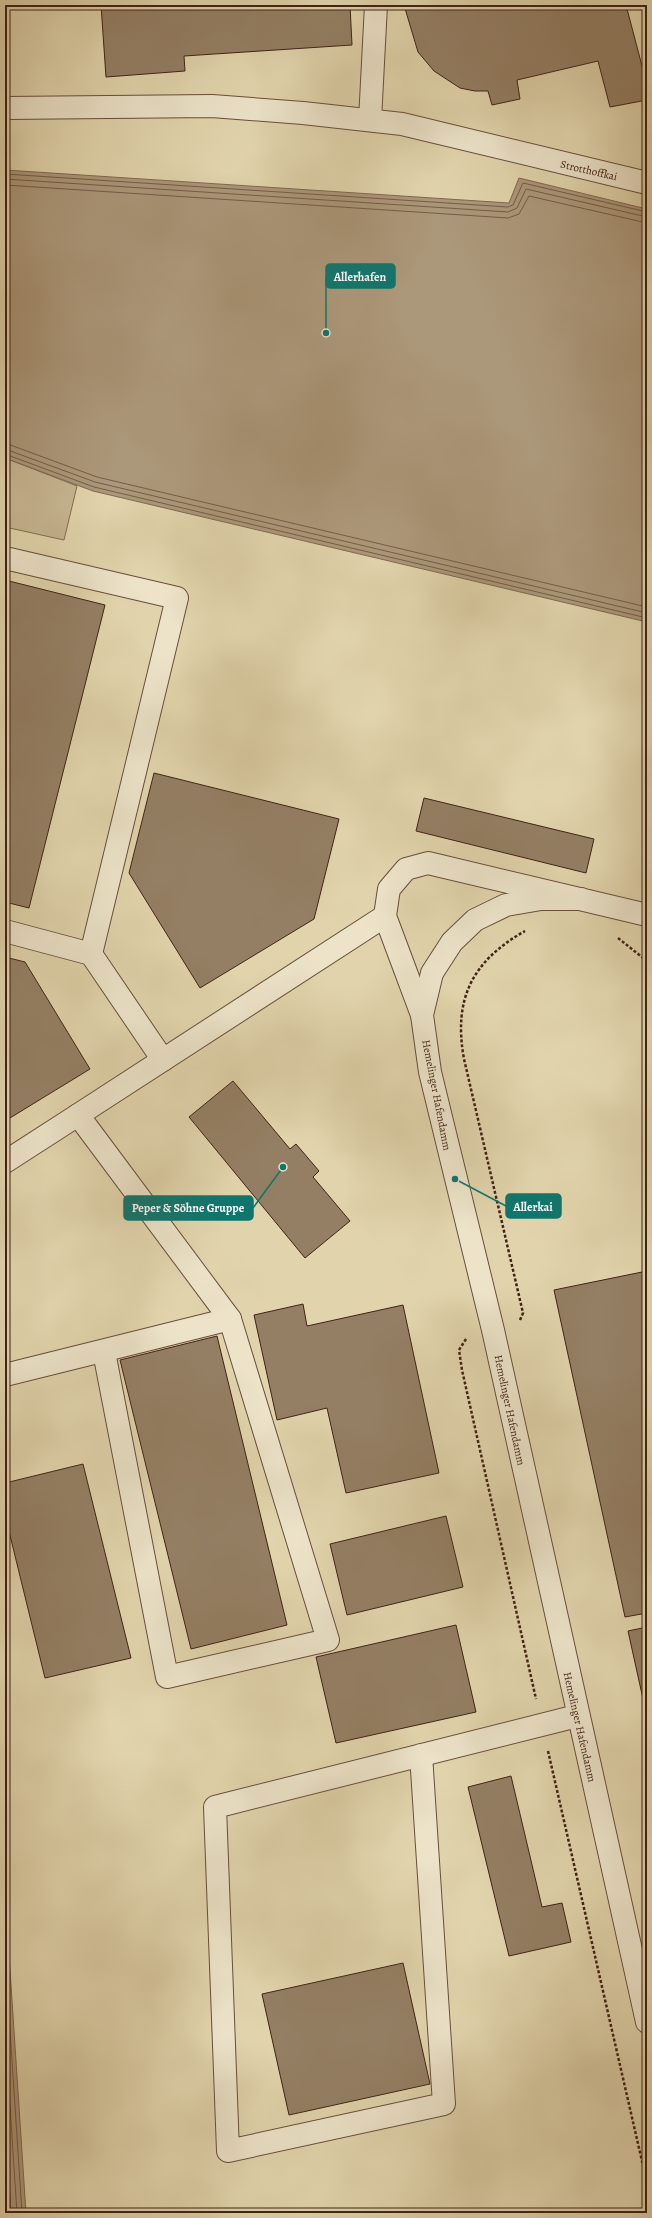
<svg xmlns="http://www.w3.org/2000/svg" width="652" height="2218" font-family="Alegreya,serif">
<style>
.green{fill:#c6b692;stroke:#846c54}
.water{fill:#ab9779;stroke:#816851}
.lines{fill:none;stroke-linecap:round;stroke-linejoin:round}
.shore{stroke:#765c48;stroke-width:1}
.building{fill:#947f64;stroke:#412216}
.minor-casing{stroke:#694e3c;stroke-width:24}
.path{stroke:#412216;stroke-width:2.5;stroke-dasharray:3 2;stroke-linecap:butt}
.minor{stroke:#ece3c9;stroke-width:22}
.labels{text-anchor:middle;stroke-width:3;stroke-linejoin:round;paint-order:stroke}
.street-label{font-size:11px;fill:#412216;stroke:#ece3c9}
.leader{fill:none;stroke:#0f766e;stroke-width:1.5}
.callout-dot{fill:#0f766e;stroke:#ece3c9;stroke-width:1.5}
.callout{fill:#0f766e;stroke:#0f766e;stroke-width:1.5}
.callout-label{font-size:12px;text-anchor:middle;font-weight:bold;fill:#fff}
</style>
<rect width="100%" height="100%" fill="#e1d4ac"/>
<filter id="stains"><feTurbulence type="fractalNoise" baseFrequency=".005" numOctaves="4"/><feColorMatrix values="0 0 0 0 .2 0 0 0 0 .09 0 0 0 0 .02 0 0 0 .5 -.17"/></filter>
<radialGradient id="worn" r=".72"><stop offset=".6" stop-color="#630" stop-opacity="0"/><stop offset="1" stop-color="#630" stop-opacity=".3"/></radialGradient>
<path class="green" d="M 5,458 L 77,486 L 64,540 L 5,527 Z"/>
<g class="water">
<path d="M 5,170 L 509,203 L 519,178 L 647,209 L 647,622 L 93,491 L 5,458 Z"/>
<path d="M 5,1894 L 26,2213 L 5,2213 Z"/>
</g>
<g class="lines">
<g class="shore">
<path d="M 5,174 L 508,207 L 513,205 L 523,183 L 647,212"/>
<path d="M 5,179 L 508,212 L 517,208 L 526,189 L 647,217"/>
<path d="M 5,185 L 508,218 L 519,214 L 529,196 L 647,223"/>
<path d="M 5,443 L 97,477 L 647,607"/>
<path d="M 5,449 L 95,482 L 647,613"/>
<path d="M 5,454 L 94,487 L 647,618"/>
<path d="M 5,1954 L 22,2213"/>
<path d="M 5,2029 L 17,2213"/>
<path d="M 5,2118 L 11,2213"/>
</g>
</g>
<g class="building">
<path d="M 101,5 L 350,5 L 352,45 L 184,56 L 185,71 L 106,77 Z"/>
<path d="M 404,5 L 626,5 L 647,85 L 647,100 L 610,107 L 598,61 L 517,80 L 520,99 L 492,105 L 488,91 L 475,91 L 460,88 L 434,71 L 418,52 Z"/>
<path d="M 5,580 L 105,605 L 29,908 L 5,902 Z"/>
<path d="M 154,773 L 339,819 L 314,919 L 200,988 L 129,873 Z"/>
<path d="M 424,798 L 594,839 L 586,873 L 416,831 Z"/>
<path d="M 5,957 L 25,962 L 90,1069 L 5,1121 Z"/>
<path d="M 233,1081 L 290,1149 L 296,1144 L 319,1171 L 313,1177 L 350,1221 L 305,1258 L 189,1117 Z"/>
<path d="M 647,1271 L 647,1613 L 625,1617 L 554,1290 Z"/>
<path d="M 303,1304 L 307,1326 L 403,1305 L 439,1473 L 346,1493 L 327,1408 L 277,1420 L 254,1315 Z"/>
<path d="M 217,1336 L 287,1625 L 191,1649 L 120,1360 Z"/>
<path d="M 83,1464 L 131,1658 L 45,1678 L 5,1515 L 5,1483 Z"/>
<path d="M 446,1516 L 463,1587 L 347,1615 L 330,1544 Z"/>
<path d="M 456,1625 L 476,1712 L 336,1743 L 316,1657 Z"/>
<path d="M 647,1627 L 647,1717 L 628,1631 Z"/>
<path d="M 511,1776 L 542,1907 L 562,1903 L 571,1942 L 509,1956 L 468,1787 Z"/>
<path d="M 403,1963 L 430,2084 L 289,2115 L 262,1994 Z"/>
</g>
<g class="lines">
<g class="minor-casing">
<g id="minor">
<path d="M 5,108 L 212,106 L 303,113 L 402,124 L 647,183"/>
<path d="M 370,120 L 376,5"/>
<path d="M 5,558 L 177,598 L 91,954"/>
<path d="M 581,899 L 541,899 L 506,905 L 475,920 L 452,942 L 432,973 L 422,1015 L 430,1072 L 493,1330 L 647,2022"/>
<path d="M 5,931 L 91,954 L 163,1060"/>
<path d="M 422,1015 L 385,916 L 389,889 L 406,869 L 428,863 L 647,915"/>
<path d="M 5,1162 L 78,1115"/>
<path d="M 104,1352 L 167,1677 L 328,1640 L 230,1319 L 78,1115 L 385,916"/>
<path d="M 5,1375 L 230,1319"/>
<path d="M 421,1755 L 444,2104 L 228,2151 L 215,1807 L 577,1716"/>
</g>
</g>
<g class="path">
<path d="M 618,938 L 647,961"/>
<path d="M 520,1320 L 523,1313 L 464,1059 C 453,999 472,961 525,931"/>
<path d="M 466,1339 L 459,1350 L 462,1370 L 536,1699"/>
<path d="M 548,1751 L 647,2183"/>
</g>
<use href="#minor" class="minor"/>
</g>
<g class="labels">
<g class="street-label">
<text transform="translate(589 170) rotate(13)" y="4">Strotthoffkai</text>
<text transform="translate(437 1095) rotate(79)" y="4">Hemelinger Hafendamm</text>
<text transform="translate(510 1410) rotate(78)" y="4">Hemelinger Hafendamm</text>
<text transform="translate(580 1727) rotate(77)" y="4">Hemelinger Hafendamm</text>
</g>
</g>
<path class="leader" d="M326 333L326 276M455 1179L506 1206M283 1167L253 1208"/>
<g class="callout-dot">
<circle cx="326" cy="333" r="4"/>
<circle cx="455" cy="1179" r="4"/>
<circle cx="283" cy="1167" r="4"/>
</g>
<g class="callout">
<rect x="326" y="264" width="69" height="24" rx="4"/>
<rect x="506" y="1194" width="55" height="24" rx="4"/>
<rect x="124" y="1196" width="129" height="24" rx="4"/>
</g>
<g class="callout-label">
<text x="360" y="281">Allerhafen</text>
<text x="533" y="1211">Allerkai</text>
<text x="188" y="1212">Peper &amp; Söhne Gruppe</text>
</g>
<rect width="652" height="2218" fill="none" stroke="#e1d4ac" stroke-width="20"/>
<rect x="6" y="6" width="640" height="2206" fill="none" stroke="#412216" stroke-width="2"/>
<rect x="10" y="10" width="632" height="2198" fill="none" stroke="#412216"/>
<rect width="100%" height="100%" filter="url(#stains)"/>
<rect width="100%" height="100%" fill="url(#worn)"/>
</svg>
